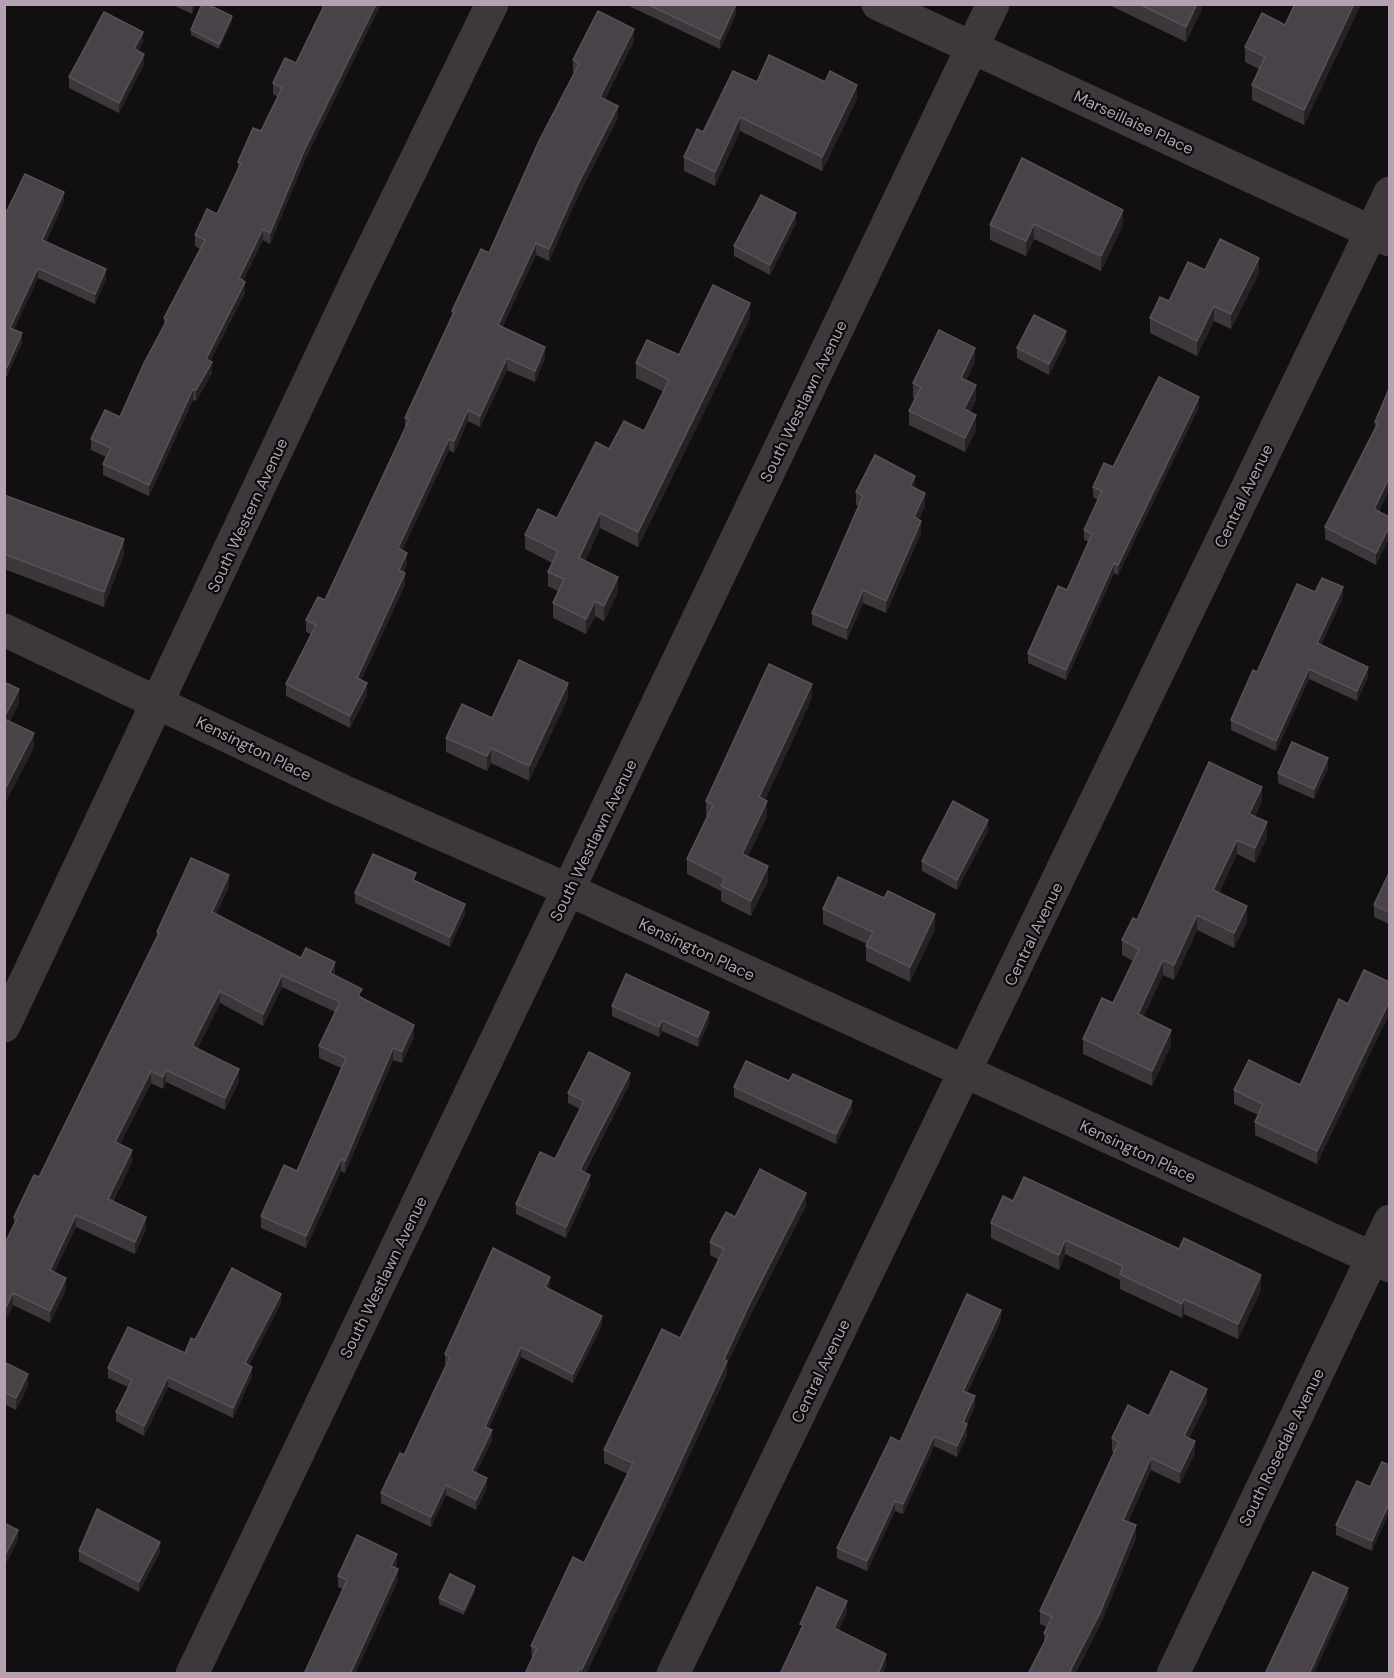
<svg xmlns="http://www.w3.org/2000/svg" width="1394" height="1678" font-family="'DM Sans',sans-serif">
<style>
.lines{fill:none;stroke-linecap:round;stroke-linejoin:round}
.minor{stroke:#3e373c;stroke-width:33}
.wall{fill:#3c373b}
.shaded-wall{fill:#252224}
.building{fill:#494248;stroke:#595158;stroke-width:1.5}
.labels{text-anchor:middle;stroke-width:4.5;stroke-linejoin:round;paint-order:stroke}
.street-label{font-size:16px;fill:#b3a0b1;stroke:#0c0a0b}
</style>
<rect width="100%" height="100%" fill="#110f10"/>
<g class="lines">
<g class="minor">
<path d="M 878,4 L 1389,240"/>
<path d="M 4,630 L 343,791 L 569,890 L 1390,1266"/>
<path d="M 4,1026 L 357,280 L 492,4"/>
<path d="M 192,1674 L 993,4"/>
<path d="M 673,1674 L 1390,193"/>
<path d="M 1173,1674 L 1390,1221"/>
</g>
</g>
<g class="wall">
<path d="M 171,4 L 196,4 L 192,14 Z"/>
<path d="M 322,4 L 381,4 L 304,162 L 270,244 L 263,240 L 243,281 L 245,293 L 210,361 L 212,373 L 196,401 L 193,400 L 149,496 L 103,475 L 103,464 L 106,457 L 91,450 L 91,439 L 120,417 L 164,326 L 164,318 L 200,249 L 195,246 L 195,235 L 217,214 L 238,170 L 238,162 L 261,131 L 278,97 L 273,94 L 273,83 L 296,63 L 323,7 L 322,7 Z"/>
<path d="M 629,4 L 736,4 L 736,14 L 720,49 L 629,6 Z"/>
<path d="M 1107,4 L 1202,4 L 1202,9 L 1186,42 Z"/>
<path d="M 1295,4 L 1361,4 L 1304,125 L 1252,100 L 1252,85 L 1259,69 L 1245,62 L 1245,47 L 1285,25 Z"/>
<path d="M 232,21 L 219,49 L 191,35 L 191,30 Z"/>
<path d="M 634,41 L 605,99 L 618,118 L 578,196 L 549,261 L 536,255 L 502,327 L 545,358 L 535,382 L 507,370 L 480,427 L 468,421 L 454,453 L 449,450 L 402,551 L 407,564 L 403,572 L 405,585 L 361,680 L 367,695 L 350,728 L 286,696 L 286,684 L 311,634 L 306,632 L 306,620 L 325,600 L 405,429 L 405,418 L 452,318 L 452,311 L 489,253 L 574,73 L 573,72 L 573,60 Z"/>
<path d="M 143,42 L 138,51 L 144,64 L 119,113 L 69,88 L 69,77 Z"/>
<path d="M 757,82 L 857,99 L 822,171 L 740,131 L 715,186 L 684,171 L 684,157 L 703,132 Z"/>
<path d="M 64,201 L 46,242 L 106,279 L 95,304 L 38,278 L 14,329 L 22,343 L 7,376 L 4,376 L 4,217 Z"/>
<path d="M 796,223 L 770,275 L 734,256 L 734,246 Z"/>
<path d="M 990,225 L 1123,225 L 1101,271 L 1034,239 L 1026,256 L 990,240 Z"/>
<path d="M 1205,270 L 1259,273 L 1231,329 L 1214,321 L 1197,356 L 1150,333 L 1150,318 Z"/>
<path d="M 750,318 L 638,547 L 600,528 L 585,561 L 618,592 L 604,621 L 595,616 L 586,634 L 553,618 L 553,603 L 558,591 L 548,586 L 548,572 L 552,563 L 525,549 L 525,535 L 557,518 L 644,431 L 664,392 L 636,378 L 636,363 L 679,355 Z"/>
<path d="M 1066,341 L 1049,375 L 1017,358 L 1017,348 Z"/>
<path d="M 975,362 L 966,380 L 976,400 L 970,412 L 976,430 L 965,452 L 909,425 L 909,411 L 915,399 L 913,398 L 913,383 Z"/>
<path d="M 1389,389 L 1389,490 L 1379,511 L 1376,565 L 1325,539 L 1325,527 L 1375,431 L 1375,422 Z"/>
<path d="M 1199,407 L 1118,575 L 1114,573 L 1066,680 L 1028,663 L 1028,653 L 1067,590 L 1089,542 L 1084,540 L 1084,530 L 1098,500 L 1093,497 L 1093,487 L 1113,467 Z"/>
<path d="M 915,488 L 925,506 L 919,519 L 921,533 L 886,613 L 863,603 L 847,640 L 812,625 L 812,613 L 859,506 L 856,505 L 856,492 Z"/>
<path d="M 4,495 L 124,554 L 104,607 L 4,569 Z"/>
<path d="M 1315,592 L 1343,597 L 1321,645 L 1368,677 L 1357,701 L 1309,679 L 1276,751 L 1231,730 L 1231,720 L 1257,672 Z"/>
<path d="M 568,698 L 529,781 L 491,763 L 487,771 L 446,752 L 446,738 L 492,718 Z"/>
<path d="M 812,698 L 765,800 L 767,816 L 748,856 L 768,881 L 751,916 L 721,901 L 721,891 L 687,874 L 687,859 L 707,817 L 706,816 L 706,801 Z"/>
<path d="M 1328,768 L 1314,799 L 1278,783 L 1278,773 Z"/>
<path d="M 1262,801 L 1255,817 L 1267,837 L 1255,863 L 1237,854 L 1219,893 L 1247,921 L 1234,948 L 1197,930 L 1174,980 L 1163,975 L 1143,1017 L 1171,1045 L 1152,1086 L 1083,1054 L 1083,1039 L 1113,1003 L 1133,961 L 1122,955 L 1122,940 L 1137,920 Z"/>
<path d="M 988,831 L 957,890 L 922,871 L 922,861 Z"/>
<path d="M 1389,873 L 1389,924 L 1374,917 L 1374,905 Z"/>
<path d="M 416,881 L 465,914 L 450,947 L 355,903 L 355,893 Z"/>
<path d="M 229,887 L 216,914 L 301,958 L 335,974 L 335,975 L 362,997 L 414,1037 L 402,1063 L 393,1060 L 345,1173 L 341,1171 L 306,1248 L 261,1228 L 261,1216 L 297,1171 L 341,1068 L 319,1058 L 319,1046 L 335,1012 L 282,987 L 263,1026 L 220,1003 L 197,1049 L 239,1081 L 225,1110 L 166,1082 L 163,1089 L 151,1083 L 120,1144 L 132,1162 L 113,1202 L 146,1229 L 135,1254 L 76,1227 L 54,1272 L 66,1290 L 50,1323 L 13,1305 L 4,1323 L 4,1245 L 14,1224 L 14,1217 L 39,1177 L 157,938 L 157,932 Z"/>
<path d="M 823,909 L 935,929 L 910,982 L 866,961 L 866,946 L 867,944 L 823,924 Z"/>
<path d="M 1339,999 L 1317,1164 L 1255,1135 L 1255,1122 L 1258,1115 L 1234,1104 L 1234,1090 L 1300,1085 Z"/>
<path d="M 612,1006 L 709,1022 L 698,1047 L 662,1031 L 659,1037 L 612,1016 Z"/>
<path d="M 789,1081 L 852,1111 L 836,1144 L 734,1097 L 734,1087 Z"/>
<path d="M 630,1083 L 585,1172 L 590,1185 L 566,1238 L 516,1214 L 516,1204 L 555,1159 L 580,1109 L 568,1103 L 568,1093 Z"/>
<path d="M 1013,1201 L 1261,1290 L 1238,1339 L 1184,1314 L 1182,1318 L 1120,1289 L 1120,1280 L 1065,1254 L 1059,1270 L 991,1238 L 991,1223 Z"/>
<path d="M 806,1206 L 750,1316 L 727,1364 L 727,1374 L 659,1521 L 586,1674 L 525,1674 L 532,1659 L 531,1646 L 584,1563 L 628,1474 L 604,1463 L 604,1450 L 680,1338 L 719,1260 L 710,1255 L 710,1242 L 735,1217 Z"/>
<path d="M 550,1287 L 549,1289 L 602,1326 L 573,1383 L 521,1357 L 488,1428 L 492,1440 L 476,1473 L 487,1488 L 476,1510 L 446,1495 L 431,1527 L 381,1503 L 381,1493 L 404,1455 L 447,1365 L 445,1364 L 445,1354 Z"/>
<path d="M 281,1303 L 249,1365 L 252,1376 L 233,1418 L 168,1387 L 144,1436 L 116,1421 L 116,1412 L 128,1387 L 108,1378 L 108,1368 L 185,1353 L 195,1340 Z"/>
<path d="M 1001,1320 L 967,1393 L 975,1406 L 967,1424 L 967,1435 L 957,1457 L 934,1446 L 903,1514 L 895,1511 L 867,1571 L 837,1558 L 837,1548 L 900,1442 Z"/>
<path d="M 4,1362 L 28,1386 L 16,1410 L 4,1404 Z"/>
<path d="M 1207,1402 L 1189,1438 L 1195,1453 L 1180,1484 L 1151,1470 L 1128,1522 L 1136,1538 L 1100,1625 L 1075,1674 L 1028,1674 L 1044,1643 L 1044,1633 L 1047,1627 L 1040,1624 L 1040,1611 L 1114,1452 L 1112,1451 L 1112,1438 L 1149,1416 Z"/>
<path d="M 1389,1465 L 1372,1551 L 1336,1535 L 1336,1525 Z"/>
<path d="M 79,1551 L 160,1552 L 139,1592 L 79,1561 Z"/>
<path d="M 397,1565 L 395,1568 L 398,1580 L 355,1674 L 304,1674 L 343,1589 L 338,1587 L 338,1576 Z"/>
<path d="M 475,1591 L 464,1615 L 439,1604 L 439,1598 Z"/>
</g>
<g class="shaded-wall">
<path d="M 192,4 L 196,4 L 192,14 Z"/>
<path d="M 376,4 L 381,4 L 304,162 L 270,244 L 270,233 L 304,151 Z"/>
<path d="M 736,4 L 736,14 L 720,49 L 720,39 Z"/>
<path d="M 1197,4 L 1202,4 L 1202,9 L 1186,42 L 1186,27 Z"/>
<path d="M 1354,4 L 1361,4 L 1304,125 L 1304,110 Z"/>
<path d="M 232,16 L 232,21 L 219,49 L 219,44 Z"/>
<path d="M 634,29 L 634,41 L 600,109 L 600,97 Z"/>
<path d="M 143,32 L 143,42 L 134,59 L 134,49 Z"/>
<path d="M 144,54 L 144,64 L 119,113 L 119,103 Z"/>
<path d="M 857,85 L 857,99 L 822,171 L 822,157 Z"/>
<path d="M 618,106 L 618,118 L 578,196 L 549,261 L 549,249 L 578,184 Z"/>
<path d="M 740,117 L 740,131 L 715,186 L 715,172 Z"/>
<path d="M 64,192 L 64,201 L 42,250 L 42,240 Z"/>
<path d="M 1123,210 L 1123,225 L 1101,271 L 1101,256 Z"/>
<path d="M 796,213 L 796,223 L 770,275 L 770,265 Z"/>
<path d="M 1034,224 L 1034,239 L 1026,256 L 1026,241 Z"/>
<path d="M 263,229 L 263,240 L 239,290 L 239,278 Z"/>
<path d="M 536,243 L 536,255 L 498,337 L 498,325 Z"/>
<path d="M 1259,258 L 1259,273 L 1231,329 L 1231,314 Z"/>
<path d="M 38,268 L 38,278 L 10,337 L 10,328 Z"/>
<path d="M 106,269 L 106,279 L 95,304 L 95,294 Z"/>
<path d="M 245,282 L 245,293 L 206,370 L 206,359 Z"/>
<path d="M 750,303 L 750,318 L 638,547 L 638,532 Z"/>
<path d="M 1214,306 L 1214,321 L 1197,356 L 1197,341 Z"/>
<path d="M 1066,331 L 1066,341 L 1049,375 L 1049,364 Z"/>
<path d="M 22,333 L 22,343 L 7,376 L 7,367 Z"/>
<path d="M 545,347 L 545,358 L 535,382 L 535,371 Z"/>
<path d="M 975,348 L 975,362 L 961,392 L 961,378 Z"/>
<path d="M 507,358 L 507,370 L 480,427 L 480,416 Z"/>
<path d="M 212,362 L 212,373 L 196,401 L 196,390 Z"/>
<path d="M 976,385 L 976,400 L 964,424 L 964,409 Z"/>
<path d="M 193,389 L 193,400 L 149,496 L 149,485 Z"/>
<path d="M 1199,397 L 1199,407 L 1118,575 L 1118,565 Z"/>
<path d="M 468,410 L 468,421 L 454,453 L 454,441 Z"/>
<path d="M 976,415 L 976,430 L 965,452 L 965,438 Z"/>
<path d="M 449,439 L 449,450 L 398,560 L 398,548 Z"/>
<path d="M 915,476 L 915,488 L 910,486 Z"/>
<path d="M 1389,478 L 1389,490 L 1374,521 L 1374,509 Z"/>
<path d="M 925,493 L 925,506 L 914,529 L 914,517 Z"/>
<path d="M 600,513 L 600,528 L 579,573 L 579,558 Z"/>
<path d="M 921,521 L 921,533 L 886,613 L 886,601 Z"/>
<path d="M 1389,527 L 1389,539 L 1376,565 L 1376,553 Z"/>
<path d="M 124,539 L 124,554 L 104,607 L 104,592 Z"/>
<path d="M 407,553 L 407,564 L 399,582 L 399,570 Z"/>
<path d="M 1114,563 L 1114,573 L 1066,680 L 1066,670 Z"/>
<path d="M 405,573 L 405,585 L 357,690 L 357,678 Z"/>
<path d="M 618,577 L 618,592 L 604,621 L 604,606 Z"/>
<path d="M 1343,587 L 1343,597 L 1317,653 L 1317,643 Z"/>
<path d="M 863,590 L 863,603 L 847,640 L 847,628 Z"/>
<path d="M 595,601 L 595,616 L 586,634 L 586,619 Z"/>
<path d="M 1368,667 L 1368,677 L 1357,701 L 1357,691 Z"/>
<path d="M 1309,669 L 1309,679 L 1276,751 L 1276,741 Z"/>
<path d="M 367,683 L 367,695 L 350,728 L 350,716 Z"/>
<path d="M 568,683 L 568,698 L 529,781 L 529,766 Z"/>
<path d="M 812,684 L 812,698 L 759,812 L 759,797 Z"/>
<path d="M 19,689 L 19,704 L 4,733 L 4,718 Z"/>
<path d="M 34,733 L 34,748 L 4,806 L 4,791 Z"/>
<path d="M 491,748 L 491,763 L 487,771 L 487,756 Z"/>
<path d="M 1328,758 L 1328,768 L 1314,799 L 1314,789 Z"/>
<path d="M 1262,787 L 1262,801 L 1249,829 L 1249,814 Z"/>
<path d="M 767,801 L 767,816 L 742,869 L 742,854 Z"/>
<path d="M 988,820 L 988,831 L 957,890 L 957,880 Z"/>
<path d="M 1267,822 L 1267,837 L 1255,863 L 1255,848 Z"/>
<path d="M 1237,840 L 1237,854 L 1213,905 L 1213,890 Z"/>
<path d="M 768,866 L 768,881 L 751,916 L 751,901 Z"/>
<path d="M 229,875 L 229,887 L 212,924 L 212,912 Z"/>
<path d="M 465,904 L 465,914 L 450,947 L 450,937 Z"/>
<path d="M 1247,906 L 1247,921 L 1234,948 L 1234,933 Z"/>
<path d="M 935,914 L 935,929 L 910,982 L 910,967 Z"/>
<path d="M 1197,915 L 1197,930 L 1174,980 L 1174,965 Z"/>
<path d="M 1163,960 L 1163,975 L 1138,1029 L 1138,1014 Z"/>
<path d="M 335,962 L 335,974 L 330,985 L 330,973 Z"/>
<path d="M 282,975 L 282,987 L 263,1026 L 263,1014 Z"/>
<path d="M 220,991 L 220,1003 L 192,1058 L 192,1046 Z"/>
<path d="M 1389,1002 L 1389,1015 L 1317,1164 L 1317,1151 Z"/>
<path d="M 709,1012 L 709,1022 L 698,1047 L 698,1037 Z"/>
<path d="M 662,1020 L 662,1031 L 659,1037 L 659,1027 Z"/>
<path d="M 414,1025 L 414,1037 L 402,1063 L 402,1051 Z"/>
<path d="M 1171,1030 L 1171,1045 L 1152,1086 L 1152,1071 Z"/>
<path d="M 393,1048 L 393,1060 L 345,1173 L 345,1161 Z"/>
<path d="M 239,1069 L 239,1081 L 225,1110 L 225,1098 Z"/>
<path d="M 166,1070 L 166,1082 L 163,1089 L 163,1077 Z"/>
<path d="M 151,1071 L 151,1083 L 115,1154 L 115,1142 Z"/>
<path d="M 630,1073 L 630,1083 L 580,1180 L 580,1170 Z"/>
<path d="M 852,1101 L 852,1111 L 836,1144 L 836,1134 Z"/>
<path d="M 132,1150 L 132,1162 L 108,1211 L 108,1199 Z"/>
<path d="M 341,1159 L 341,1171 L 306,1248 L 306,1236 Z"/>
<path d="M 590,1175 L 590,1185 L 566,1238 L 566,1227 Z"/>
<path d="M 806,1193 L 806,1206 L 750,1316 L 727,1364 L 727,1374 L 659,1521 L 586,1674 L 582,1674 L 582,1669 L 750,1303 Z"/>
<path d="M 76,1215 L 76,1227 L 50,1282 L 50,1270 Z"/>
<path d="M 146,1217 L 146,1229 L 135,1254 L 135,1242 Z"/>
<path d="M 1065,1240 L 1065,1254 L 1059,1270 L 1059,1255 Z"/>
<path d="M 1261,1275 L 1261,1290 L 1238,1339 L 1238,1324 Z"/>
<path d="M 550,1277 L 550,1287 L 545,1297 L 545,1287 Z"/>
<path d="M 66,1278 L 66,1290 L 50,1323 L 50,1311 Z"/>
<path d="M 13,1293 L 13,1305 L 4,1323 L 4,1311 Z"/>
<path d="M 281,1294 L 281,1303 L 245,1373 L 245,1363 Z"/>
<path d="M 1184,1299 L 1184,1314 L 1182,1318 L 1182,1304 Z"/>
<path d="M 1001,1310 L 1001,1320 L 963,1401 L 963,1391 Z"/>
<path d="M 602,1316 L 602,1326 L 573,1383 L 573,1374 Z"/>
<path d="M 521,1347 L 521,1357 L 485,1437 L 485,1427 Z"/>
<path d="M 252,1367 L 252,1376 L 233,1418 L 233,1408 Z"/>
<path d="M 28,1374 L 28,1386 L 16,1410 L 16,1398 Z"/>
<path d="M 168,1377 L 168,1387 L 144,1436 L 144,1426 Z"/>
<path d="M 1207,1389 L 1207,1402 L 1184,1448 L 1184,1436 Z"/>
<path d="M 975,1396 L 975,1406 L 963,1432 L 963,1422 Z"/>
<path d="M 967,1424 L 967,1435 L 957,1457 L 957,1446 Z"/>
<path d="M 492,1430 L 492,1440 L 472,1481 L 472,1471 Z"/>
<path d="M 934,1436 L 934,1446 L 903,1514 L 903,1504 Z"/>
<path d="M 1195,1441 L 1195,1453 L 1180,1484 L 1180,1472 Z"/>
<path d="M 1151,1458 L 1151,1470 L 1123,1532 L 1123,1520 Z"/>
<path d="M 487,1478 L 487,1488 L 476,1510 L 476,1500 Z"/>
<path d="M 446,1485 L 446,1495 L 431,1527 L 431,1517 Z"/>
<path d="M 895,1501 L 895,1511 L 867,1571 L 867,1561 Z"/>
<path d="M 1389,1503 L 1389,1513 L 1372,1551 L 1372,1541 Z"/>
<path d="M 1136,1525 L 1136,1538 L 1100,1625 L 1075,1674 L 1070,1674 L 1070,1671 Z"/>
<path d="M 18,1530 L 18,1540 L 4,1568 L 4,1557 Z"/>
<path d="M 160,1542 L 160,1552 L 139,1592 L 139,1582 Z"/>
<path d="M 397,1554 L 397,1565 L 391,1577 L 391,1566 Z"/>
<path d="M 398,1569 L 398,1580 L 355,1674 L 350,1674 Z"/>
<path d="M 475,1586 L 475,1591 L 464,1615 L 464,1610 Z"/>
<path d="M 1348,1588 L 1348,1599 L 1314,1674 L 1309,1674 Z"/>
<path d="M 847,1601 L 847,1613 L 834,1640 L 834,1628 Z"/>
<path d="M 886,1654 L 886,1666 L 883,1674 L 878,1674 Z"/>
</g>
<g class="building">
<path d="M 202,4 L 207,4 L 232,16 L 219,44 L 191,30 Z"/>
<path d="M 325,4 L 376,4 L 304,151 L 270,233 L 263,229 L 239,278 L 245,282 L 206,359 L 212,362 L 196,390 L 193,389 L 149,485 L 103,464 L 111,448 L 91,439 L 105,410 L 120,417 L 144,363 L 167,320 L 164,318 L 205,240 L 195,235 L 207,209 L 217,214 L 241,163 L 238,162 L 253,128 L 261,131 L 282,88 L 273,83 L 285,58 L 296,63 Z"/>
<path d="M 647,4 L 736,4 L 720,39 Z"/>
<path d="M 1139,4 L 1197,4 L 1186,27 Z"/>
<path d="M 1295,4 L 1354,4 L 1304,110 L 1252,85 L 1265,57 L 1245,47 L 1262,13 L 1285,25 Z"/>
<path d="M 598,11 L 634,29 L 600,97 L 618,106 L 578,184 L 549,249 L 536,243 L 498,325 L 545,347 L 535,371 L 507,358 L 480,416 L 468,410 L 454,441 L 449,439 L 398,548 L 407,553 L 399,570 L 405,573 L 357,678 L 367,683 L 350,716 L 286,684 L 316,625 L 306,620 L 318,597 L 325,600 L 409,420 L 405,418 L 454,312 L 452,311 L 481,249 L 489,253 L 539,141 L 579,64 L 573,60 Z"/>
<path d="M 104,12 L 143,32 L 134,49 L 144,54 L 119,103 L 69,77 Z"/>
<path d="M 769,55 L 825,82 L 830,71 L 857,85 L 822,157 L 740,117 L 715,172 L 684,157 L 697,129 L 703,132 L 733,71 L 757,82 Z"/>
<path d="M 1022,158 L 1123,210 L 1101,256 L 1034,224 L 1026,241 L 990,225 Z"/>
<path d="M 25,174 L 64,192 L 42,240 L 106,269 L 95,294 L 38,268 L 10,328 L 22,333 L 7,367 L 4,366 L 4,217 Z"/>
<path d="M 761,195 L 796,213 L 770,265 L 734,246 Z"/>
<path d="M 1220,239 L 1259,258 L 1231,314 L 1214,306 L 1197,341 L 1150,318 L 1160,297 L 1169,301 L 1188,262 L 1205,270 Z"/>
<path d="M 713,285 L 750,303 L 638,532 L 600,513 L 579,558 L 618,577 L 604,606 L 595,601 L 586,619 L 553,603 L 564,579 L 548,572 L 558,551 L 525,535 L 538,509 L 557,518 L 596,442 L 609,449 L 624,421 L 644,431 L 669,380 L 636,363 L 647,340 L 679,355 Z"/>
<path d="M 1034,315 L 1066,331 L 1049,364 L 1017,348 Z"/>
<path d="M 939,330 L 975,348 L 961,378 L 976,385 L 964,409 L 976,415 L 965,438 L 909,411 L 921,387 L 913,383 Z"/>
<path d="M 1159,377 L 1199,397 L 1118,565 L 1114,563 L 1066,670 L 1028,653 L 1058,586 L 1067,590 L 1092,534 L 1084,530 L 1102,491 L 1093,487 L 1104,463 L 1113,467 Z"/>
<path d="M 1389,389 L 1389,478 L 1374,509 L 1389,517 L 1389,527 L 1376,553 L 1325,527 L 1378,423 L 1375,422 Z"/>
<path d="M 875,455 L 915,476 L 910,486 L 925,493 L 914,517 L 921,521 L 886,601 L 863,590 L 847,628 L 812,613 L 863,496 L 856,492 Z"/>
<path d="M 4,495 L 124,539 L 104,592 L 4,554 Z"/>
<path d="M 1322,578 L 1343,587 L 1317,643 L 1368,667 L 1357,691 L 1309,669 L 1276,741 L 1231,720 L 1253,670 L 1257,672 L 1297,584 L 1315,592 Z"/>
<path d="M 519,660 L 568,683 L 529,766 L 491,748 L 487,756 L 446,738 L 462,704 L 492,718 Z"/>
<path d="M 769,664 L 812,684 L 759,797 L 767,801 L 742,854 L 768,866 L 751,901 L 721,886 L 725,878 L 687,859 L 713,805 L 706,801 Z"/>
<path d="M 4,682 L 19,689 L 4,718 Z"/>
<path d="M 4,719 L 34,733 L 4,791 Z"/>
<path d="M 1292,742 L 1328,758 L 1314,789 L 1278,773 Z"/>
<path d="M 1209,762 L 1262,787 L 1249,814 L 1267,822 L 1255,848 L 1237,840 L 1213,890 L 1247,906 L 1234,933 L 1197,915 L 1174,965 L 1163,960 L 1138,1014 L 1171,1030 L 1152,1071 L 1083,1039 L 1102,998 L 1113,1003 L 1139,949 L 1122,940 L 1133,918 L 1137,920 Z"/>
<path d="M 953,801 L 988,820 L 957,880 L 922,861 Z"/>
<path d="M 373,854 L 416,873 L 413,880 L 465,904 L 450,937 L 355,893 Z"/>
<path d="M 191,858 L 229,875 L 212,912 L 301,958 L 306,948 L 335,962 L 330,973 L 362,989 L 358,996 L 414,1025 L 402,1051 L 393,1048 L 345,1161 L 341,1159 L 306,1236 L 261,1216 L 284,1165 L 297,1171 L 346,1058 L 319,1046 L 340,1002 L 282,975 L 263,1014 L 220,991 L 192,1046 L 239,1069 L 225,1098 L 166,1070 L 163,1077 L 151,1071 L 115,1142 L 132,1150 L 108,1199 L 146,1217 L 135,1242 L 76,1215 L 50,1270 L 66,1278 L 50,1311 L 13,1293 L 4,1311 L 4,1245 L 17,1219 L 14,1217 L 34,1175 L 39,1177 L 159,933 L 157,932 Z"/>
<path d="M 1389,873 L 1389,912 L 1374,905 Z"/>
<path d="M 838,877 L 884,898 L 888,891 L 935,914 L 910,967 L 866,946 L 873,932 L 823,909 Z"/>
<path d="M 1364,970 L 1389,982 L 1389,1002 L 1317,1151 L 1255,1122 L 1263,1104 L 1234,1090 L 1249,1060 L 1300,1085 L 1339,999 L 1348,1004 Z"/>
<path d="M 626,974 L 709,1012 L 698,1037 L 662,1020 L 659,1027 L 612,1006 Z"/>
<path d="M 589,1052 L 630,1073 L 580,1170 L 590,1175 L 566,1227 L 516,1204 L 540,1152 L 555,1159 L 584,1101 L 568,1093 Z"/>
<path d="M 746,1061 L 789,1081 L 793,1074 L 852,1101 L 836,1134 L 734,1087 Z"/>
<path d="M 760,1169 L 806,1193 L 750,1303 L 724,1359 L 727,1361 L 659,1508 L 582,1669 L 579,1668 L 576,1674 L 525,1674 L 537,1648 L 531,1646 L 573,1557 L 584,1563 L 633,1463 L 604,1450 L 662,1329 L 680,1338 L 724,1249 L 710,1242 L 726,1212 L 735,1217 Z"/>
<path d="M 1024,1177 L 1179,1249 L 1184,1238 L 1261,1275 L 1238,1324 L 1184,1299 L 1182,1304 L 1120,1274 L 1123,1266 L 1065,1240 L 1059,1255 L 991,1223 L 1003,1196 L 1013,1201 Z"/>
<path d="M 493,1248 L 550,1277 L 545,1287 L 602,1316 L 573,1374 L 521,1347 L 485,1427 L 492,1430 L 472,1471 L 487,1478 L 476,1500 L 446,1485 L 431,1517 L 381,1493 L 400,1453 L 404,1455 L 450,1357 L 445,1354 Z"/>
<path d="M 232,1268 L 281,1294 L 245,1363 L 252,1367 L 233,1408 L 168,1377 L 144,1426 L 116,1412 L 132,1380 L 108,1368 L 128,1327 L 185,1353 L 191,1338 L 195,1340 Z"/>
<path d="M 967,1294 L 1001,1310 L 963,1391 L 975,1396 L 963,1422 L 967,1424 L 957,1446 L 934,1436 L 903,1504 L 895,1501 L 867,1561 L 837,1548 L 891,1437 L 900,1442 Z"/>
<path d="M 4,1362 L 28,1374 L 16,1398 L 4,1392 Z"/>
<path d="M 1171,1371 L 1207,1389 L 1184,1436 L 1195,1441 L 1180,1472 L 1151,1458 L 1123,1520 L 1136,1525 L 1100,1613 L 1070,1671 L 1073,1674 L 1028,1674 L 1048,1635 L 1044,1633 L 1052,1617 L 1040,1611 L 1119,1442 L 1112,1438 L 1128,1405 L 1149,1416 Z"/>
<path d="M 1382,1462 L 1389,1465 L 1389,1503 L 1372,1541 L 1336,1525 L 1357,1481 L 1370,1487 Z"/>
<path d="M 97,1509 L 160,1542 L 139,1582 L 79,1551 Z"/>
<path d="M 4,1523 L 18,1530 L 4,1557 Z"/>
<path d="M 357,1535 L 397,1554 L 391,1566 L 398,1569 L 350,1674 L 304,1674 L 347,1580 L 338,1576 Z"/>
<path d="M 1313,1572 L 1348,1588 L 1309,1674 L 1265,1674 Z"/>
<path d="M 450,1574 L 475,1586 L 464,1610 L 439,1598 Z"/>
<path d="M 817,1587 L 847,1601 L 834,1628 L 886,1654 L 878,1674 L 780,1674 L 803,1625 L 800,1624 Z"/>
</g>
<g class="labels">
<g class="street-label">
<text transform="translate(1134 122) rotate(25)" y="6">Marseillaise Place</text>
<text transform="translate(803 401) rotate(-64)" y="6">South Westlawn Avenue</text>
<text transform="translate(1243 496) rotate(-64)" y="6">Central Avenue</text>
<text transform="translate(247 515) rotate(-65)" y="6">South Western Avenue</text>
<text transform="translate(254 748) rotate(26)" y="6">Kensington Place</text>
<text transform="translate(593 840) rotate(-64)" y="6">South Westlawn Avenue</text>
<text transform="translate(1033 934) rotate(-64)" y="6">Central Avenue</text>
<text transform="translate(697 949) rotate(25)" y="6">Kensington Place</text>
<text transform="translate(1138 1151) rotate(25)" y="6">Kensington Place</text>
<text transform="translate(383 1277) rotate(-64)" y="6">South Westlawn Avenue</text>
<text transform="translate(820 1371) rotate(-64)" y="6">Central Avenue</text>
<text transform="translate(1281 1447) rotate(-64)" y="6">South Rosedale Avenue</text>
</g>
</g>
<rect width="1394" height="1678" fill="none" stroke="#b3a0b1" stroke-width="12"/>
</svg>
